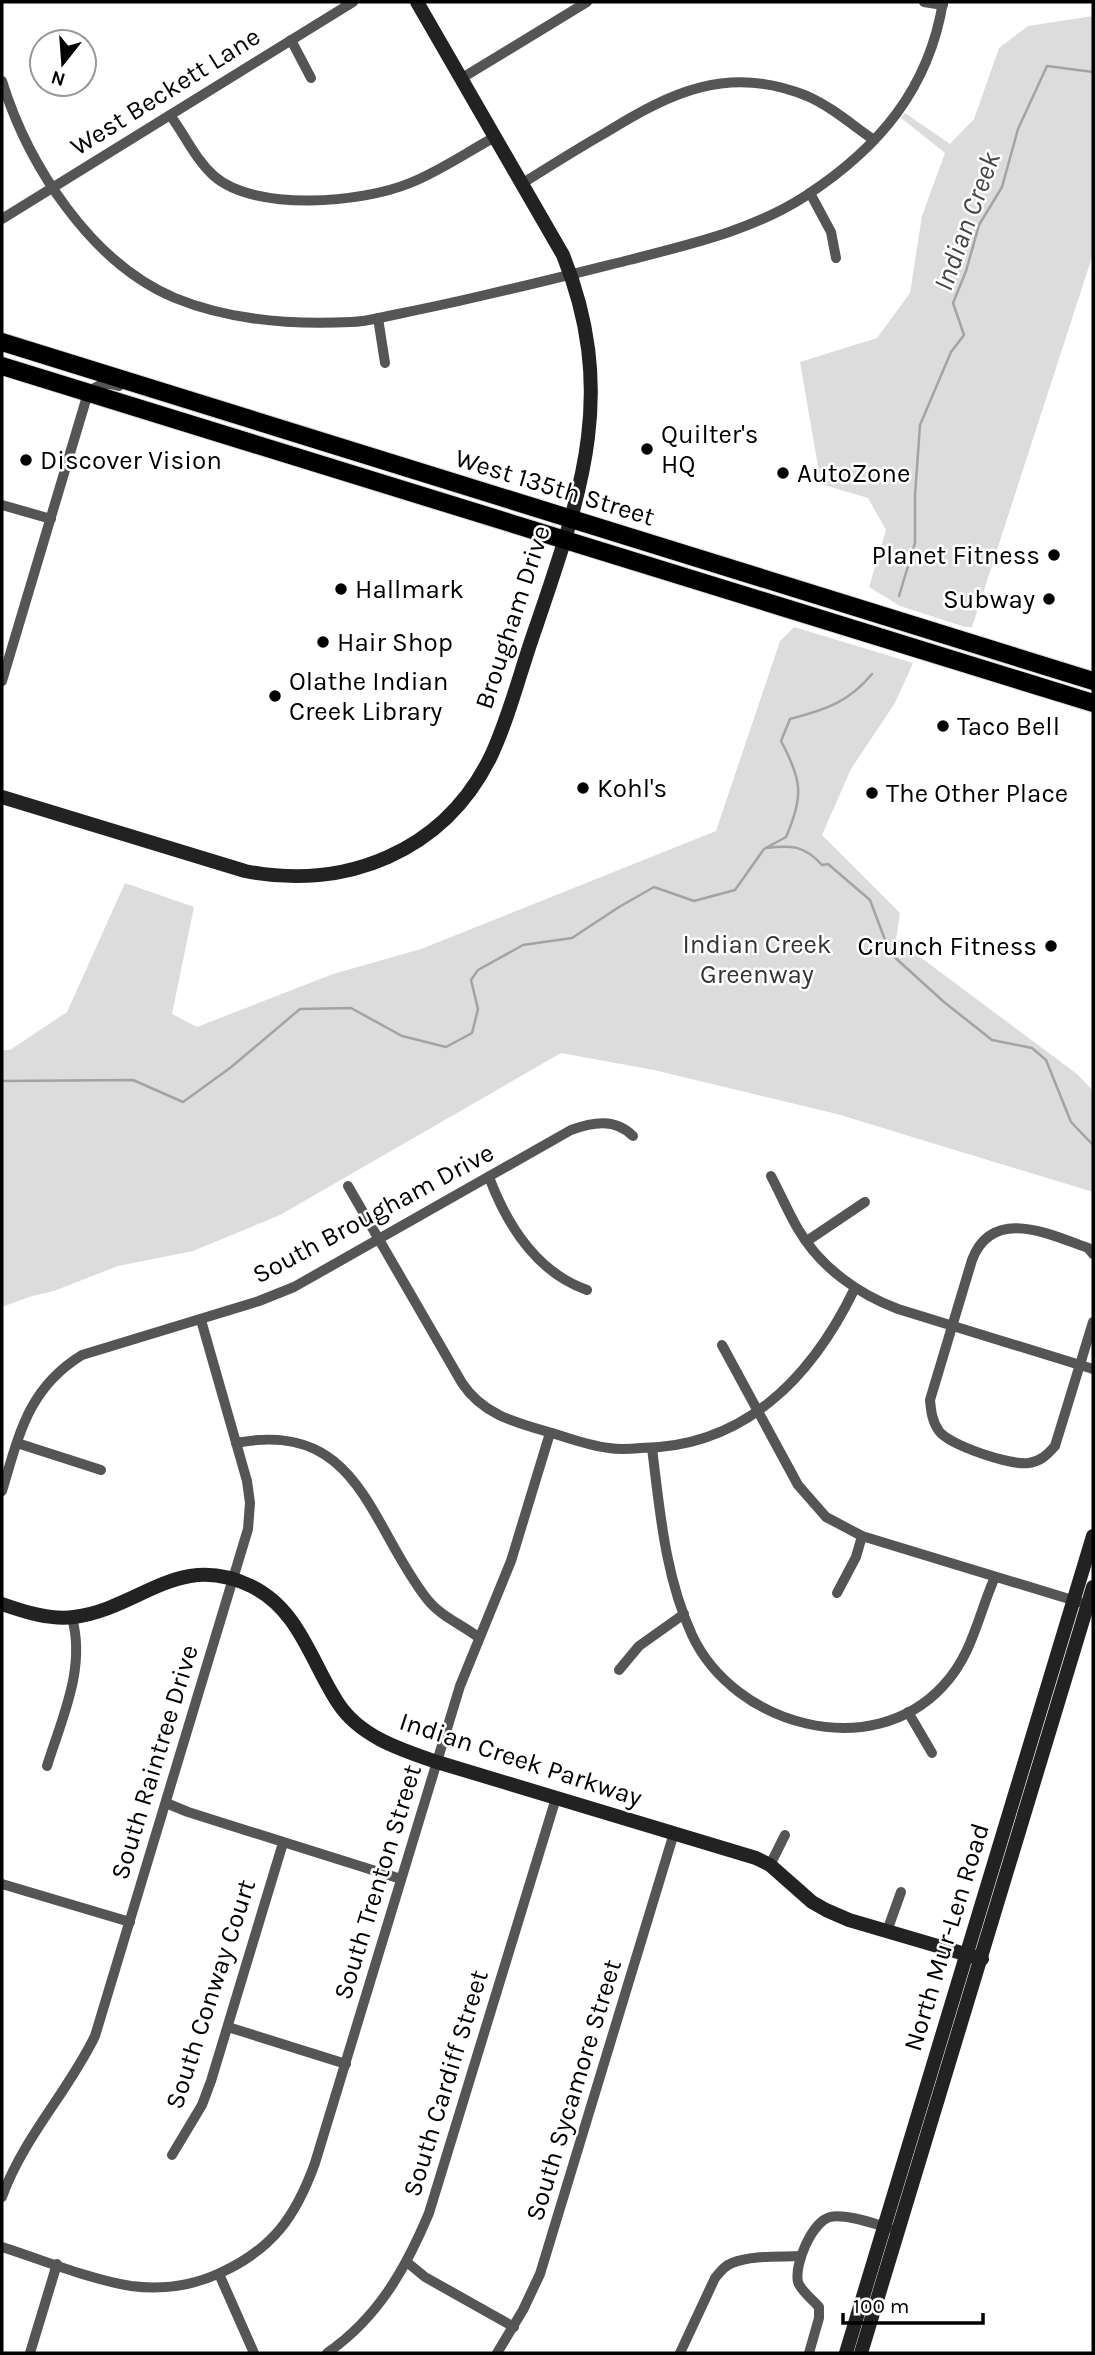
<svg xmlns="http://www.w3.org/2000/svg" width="1095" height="2355" font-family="Karla,sans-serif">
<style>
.green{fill:#dcdcdc}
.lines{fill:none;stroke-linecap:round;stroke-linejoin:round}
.stream{stroke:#a3a3a3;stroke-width:2.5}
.primary-casing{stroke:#dbdbdb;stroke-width:20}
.street{stroke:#555;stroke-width:10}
.secondary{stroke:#222;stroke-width:14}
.primary{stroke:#000;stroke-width:18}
.poi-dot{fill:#000;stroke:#fff;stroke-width:2.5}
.labels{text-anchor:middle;stroke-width:5;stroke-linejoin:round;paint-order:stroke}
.street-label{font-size:26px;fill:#000;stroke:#fff}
.poi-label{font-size:26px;fill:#000;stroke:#fff;text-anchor:start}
.park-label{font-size:26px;fill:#333;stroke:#fff}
.water-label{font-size:28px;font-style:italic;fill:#444;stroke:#fff}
</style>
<rect width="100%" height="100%" fill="#fff"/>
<g class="green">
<path d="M 1093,16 L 1093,254 L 972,627 L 965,627 L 900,606 L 869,587 L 886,530 L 868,498 L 821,484 L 800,362 L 877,338 L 910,293 L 922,216 L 945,153 L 901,118 L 905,113 L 950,144 L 974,119 L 999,48 L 1028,26 Z"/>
<path d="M 794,627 L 913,663 L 895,703 L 851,769 L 822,835 L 900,913 L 896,939 L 1077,1074 L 1093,1091 L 1093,1192 L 837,1114 L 654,1070 L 561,1053 L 280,1215 L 193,1251 L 118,1266 L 54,1291 L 32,1296 L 2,1307 L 2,1050 L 10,1050 L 67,1012 L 125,883 L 194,907 L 172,1014 L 197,1027 L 333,974 L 421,949 L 716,831 L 780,641 Z"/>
</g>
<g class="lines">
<g class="stream">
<path d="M 899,596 L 915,543 L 915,495 L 920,425 L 951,352 L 964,335 L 953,303 L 966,271 L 979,225 L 1002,187 L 1018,129 L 1047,66 L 1093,72"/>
<path d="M 766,848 C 791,845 804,845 822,865 L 828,864 L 870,900 L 890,953 L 944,1002 L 992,1040 L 1032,1048 L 1046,1060 L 1071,1122 L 1093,1145"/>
<path d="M 2,1081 L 133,1080 L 183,1102 L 230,1068 L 300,1009 L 351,1008 L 402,1036 L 446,1047 L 472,1033 L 478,1009 L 471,980 L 478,970 L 523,945 L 572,938 L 619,907 L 654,887 L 694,901 L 735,890 L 764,849 L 786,837 C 804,796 802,780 781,741 L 790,719 C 825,710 849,702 872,674"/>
</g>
<g class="primary-casing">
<g id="primary">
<path d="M 2,342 L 1093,681"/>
<path d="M 2,366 L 1093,703"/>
</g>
</g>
<g class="street">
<path d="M 924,2 L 943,5"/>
<path d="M 291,40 L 311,78"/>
<path d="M 462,78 L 587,2"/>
<path d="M 2,81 C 28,165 91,263 175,298 C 231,321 292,325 351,322 C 366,322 382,317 398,314 C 427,308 456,302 485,295 C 534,284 581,272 629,260 C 691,244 754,230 807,195 C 880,147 929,88 943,2"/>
<path d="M 170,115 C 185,135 195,159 214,176 C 255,212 362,203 410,183 C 440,171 467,152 495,137"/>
<path d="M 523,183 C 550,166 577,149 605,133 C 671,92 729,64 807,96 C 832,107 852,125 874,140"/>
<path d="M 810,193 L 831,232 L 836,258"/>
<path d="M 2,219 L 353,2"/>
<path d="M 378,318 L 385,363"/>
<path d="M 2,505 L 51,519"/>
<path d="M 2,681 L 88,393 C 98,384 106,382 119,386"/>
<path d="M 771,1176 C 780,1193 788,1212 798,1229 C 820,1267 858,1294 898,1309 L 1093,1369"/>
<path d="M 489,1177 C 507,1225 536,1272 587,1290"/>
<path d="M 348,1186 L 462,1383 C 483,1415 517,1423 552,1433 C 571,1439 590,1446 609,1448 C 620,1450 631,1449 641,1448 C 745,1447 812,1377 855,1288"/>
<path d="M 807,1241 L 865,1202"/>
<path d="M 1093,1254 L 1088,1248 C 1049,1234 992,1206 972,1260 L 930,1400 C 931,1411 932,1421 939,1431 C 949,1445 1011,1466 1029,1463 C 1041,1461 1047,1455 1055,1446 L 1093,1322"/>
<path d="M 722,1345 L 798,1485 L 826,1517 L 862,1536 L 1079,1602"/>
<path d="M 17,1443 L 101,1470"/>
<path d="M 236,1443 C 359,1419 369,1525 427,1599 C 440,1616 461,1624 478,1637"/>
<path d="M 652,1448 C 660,1512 665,1576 692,1635 C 734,1725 871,1764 943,1686 C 973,1654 978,1615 995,1577"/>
<path d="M 2,1491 C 19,1435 28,1388 82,1355 L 259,1301 L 294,1287 L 571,1130 C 593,1122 615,1118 633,1136"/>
<path d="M 837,1593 L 856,1557 L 862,1536"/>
<path d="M 619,1670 L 639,1646 L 684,1614"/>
<path d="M 908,1712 L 932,1753"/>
<path d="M 47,1766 C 62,1718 86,1668 72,1618"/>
<path d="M 166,1803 L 188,1812 L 401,1879"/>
<path d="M 770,1865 L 785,1835"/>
<path d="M 2,1884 L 130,1922"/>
<path d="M 887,1931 L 901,1892"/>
<path d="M 228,2027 L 346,2064"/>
<path d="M 172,2155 L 202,2105 L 211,2081 L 283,1843"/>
<path d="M 2,2197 C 23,2138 68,2092 95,2036 L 248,1529 L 250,1503 L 247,1481 L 201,1320"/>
<path d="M 2,2247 C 43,2260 88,2279 131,2286 C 162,2290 192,2286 220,2273 C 273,2249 296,2216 315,2163 L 460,1686 L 511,1561 L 550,1433"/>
<path d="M 408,2263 L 425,2277 L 514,2327"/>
<path d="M 219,2274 L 254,2353"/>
<path d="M 30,2353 L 57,2264"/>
<path d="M 327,2353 C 378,2318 406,2268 429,2213 L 556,1798"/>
<path d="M 497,2353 L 523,2310 L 540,2274 L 674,1833"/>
<path d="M 680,2353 L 715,2278 C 720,2272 724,2266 732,2263 C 752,2255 779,2257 800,2256"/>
<path d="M 809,2353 L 819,2318 L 819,2307 C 813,2300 801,2291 798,2282 C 794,2264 812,2222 830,2217 C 845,2213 875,2224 889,2228"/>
</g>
<g class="secondary">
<path d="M 2,797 L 245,871 C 345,891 443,852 490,758 C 510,716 521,668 537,624 C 582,491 618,392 563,255 L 417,2"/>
<path d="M 2,1604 C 25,1612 50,1620 74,1617 C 141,1608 178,1551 251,1586 C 299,1609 311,1662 338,1703 C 360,1737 402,1750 437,1762 L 756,1858 L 770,1865 L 812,1902 L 826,1910 L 849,1920 L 982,1959"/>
<path d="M 846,2353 L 1093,1536"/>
<path d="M 861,2353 L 1093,1587"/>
</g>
<use href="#primary" class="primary"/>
</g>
<g class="poi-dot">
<circle cx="647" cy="449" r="7"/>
<circle cx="26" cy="460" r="7"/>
<circle cx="783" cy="473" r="7"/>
<circle cx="1054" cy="555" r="7"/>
<circle cx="341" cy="589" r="7"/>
<circle cx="1049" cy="599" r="7"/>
<circle cx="323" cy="642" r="7"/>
<circle cx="275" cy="696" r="7"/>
<circle cx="943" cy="726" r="7"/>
<circle cx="583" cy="788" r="7"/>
<circle cx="872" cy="793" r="7"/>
<circle cx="1051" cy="946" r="7"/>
</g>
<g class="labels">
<g class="street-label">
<text transform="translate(165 91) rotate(-32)" y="9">West Beckett Lane</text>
<text transform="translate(555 487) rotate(17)" y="9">West 135th Street</text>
<text transform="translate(512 617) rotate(-72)" y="9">Brougham Drive</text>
<text transform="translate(373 1213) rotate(-28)" y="9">South Brougham Drive</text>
<text transform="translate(521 1759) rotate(18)" y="9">Indian Creek Parkway</text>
<text transform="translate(154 1762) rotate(-73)" y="9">South Raintree Drive</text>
<text transform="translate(377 1882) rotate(-73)" y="9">South Trenton Street</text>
<text transform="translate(946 1937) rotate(-73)" y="9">North Mur-Len Road</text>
<text transform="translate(210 1994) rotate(-72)" y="9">South Conway Court</text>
<text transform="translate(445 2083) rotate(-73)" y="9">South Cardiff Street</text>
<text transform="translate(573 2090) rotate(-73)" y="9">South Sycamore Street</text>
</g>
<g class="poi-label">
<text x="661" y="443">Quilter's<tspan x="661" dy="30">HQ</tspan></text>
<text x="40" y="469">Discover Vision</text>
<text x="797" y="482">AutoZone</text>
<text x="1040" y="564" text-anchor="end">Planet Fitness</text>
<text x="355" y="598">Hallmark</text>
<text x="1035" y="608" text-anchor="end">Subway</text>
<text x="337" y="651">Hair Shop</text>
<text x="289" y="690">Olathe Indian<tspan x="289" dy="30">Creek Library</tspan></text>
<text x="957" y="735">Taco Bell</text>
<text x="597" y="797">Kohl's</text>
<text x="886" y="802">The Other Place</text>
<text x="1037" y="955" text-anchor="end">Crunch Fitness</text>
</g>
<g class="park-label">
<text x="757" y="953">Indian Creek<tspan x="757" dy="30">Greenway</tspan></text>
</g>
<g class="water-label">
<text transform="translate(966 221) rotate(-70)" y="10">Indian Creek</text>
</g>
</g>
<rect width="1095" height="2355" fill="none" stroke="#000000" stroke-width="7"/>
<g transform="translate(63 63) rotate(197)"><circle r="33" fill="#ffffff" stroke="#999999" stroke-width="2"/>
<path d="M0-5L12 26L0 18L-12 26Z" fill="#000000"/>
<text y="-10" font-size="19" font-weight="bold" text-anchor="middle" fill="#000000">N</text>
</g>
<path d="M843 2313v10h140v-10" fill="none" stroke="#000000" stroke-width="3.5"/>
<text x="853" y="2313" font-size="21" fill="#000000" stroke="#ffffff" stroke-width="5" paint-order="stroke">100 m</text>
</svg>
